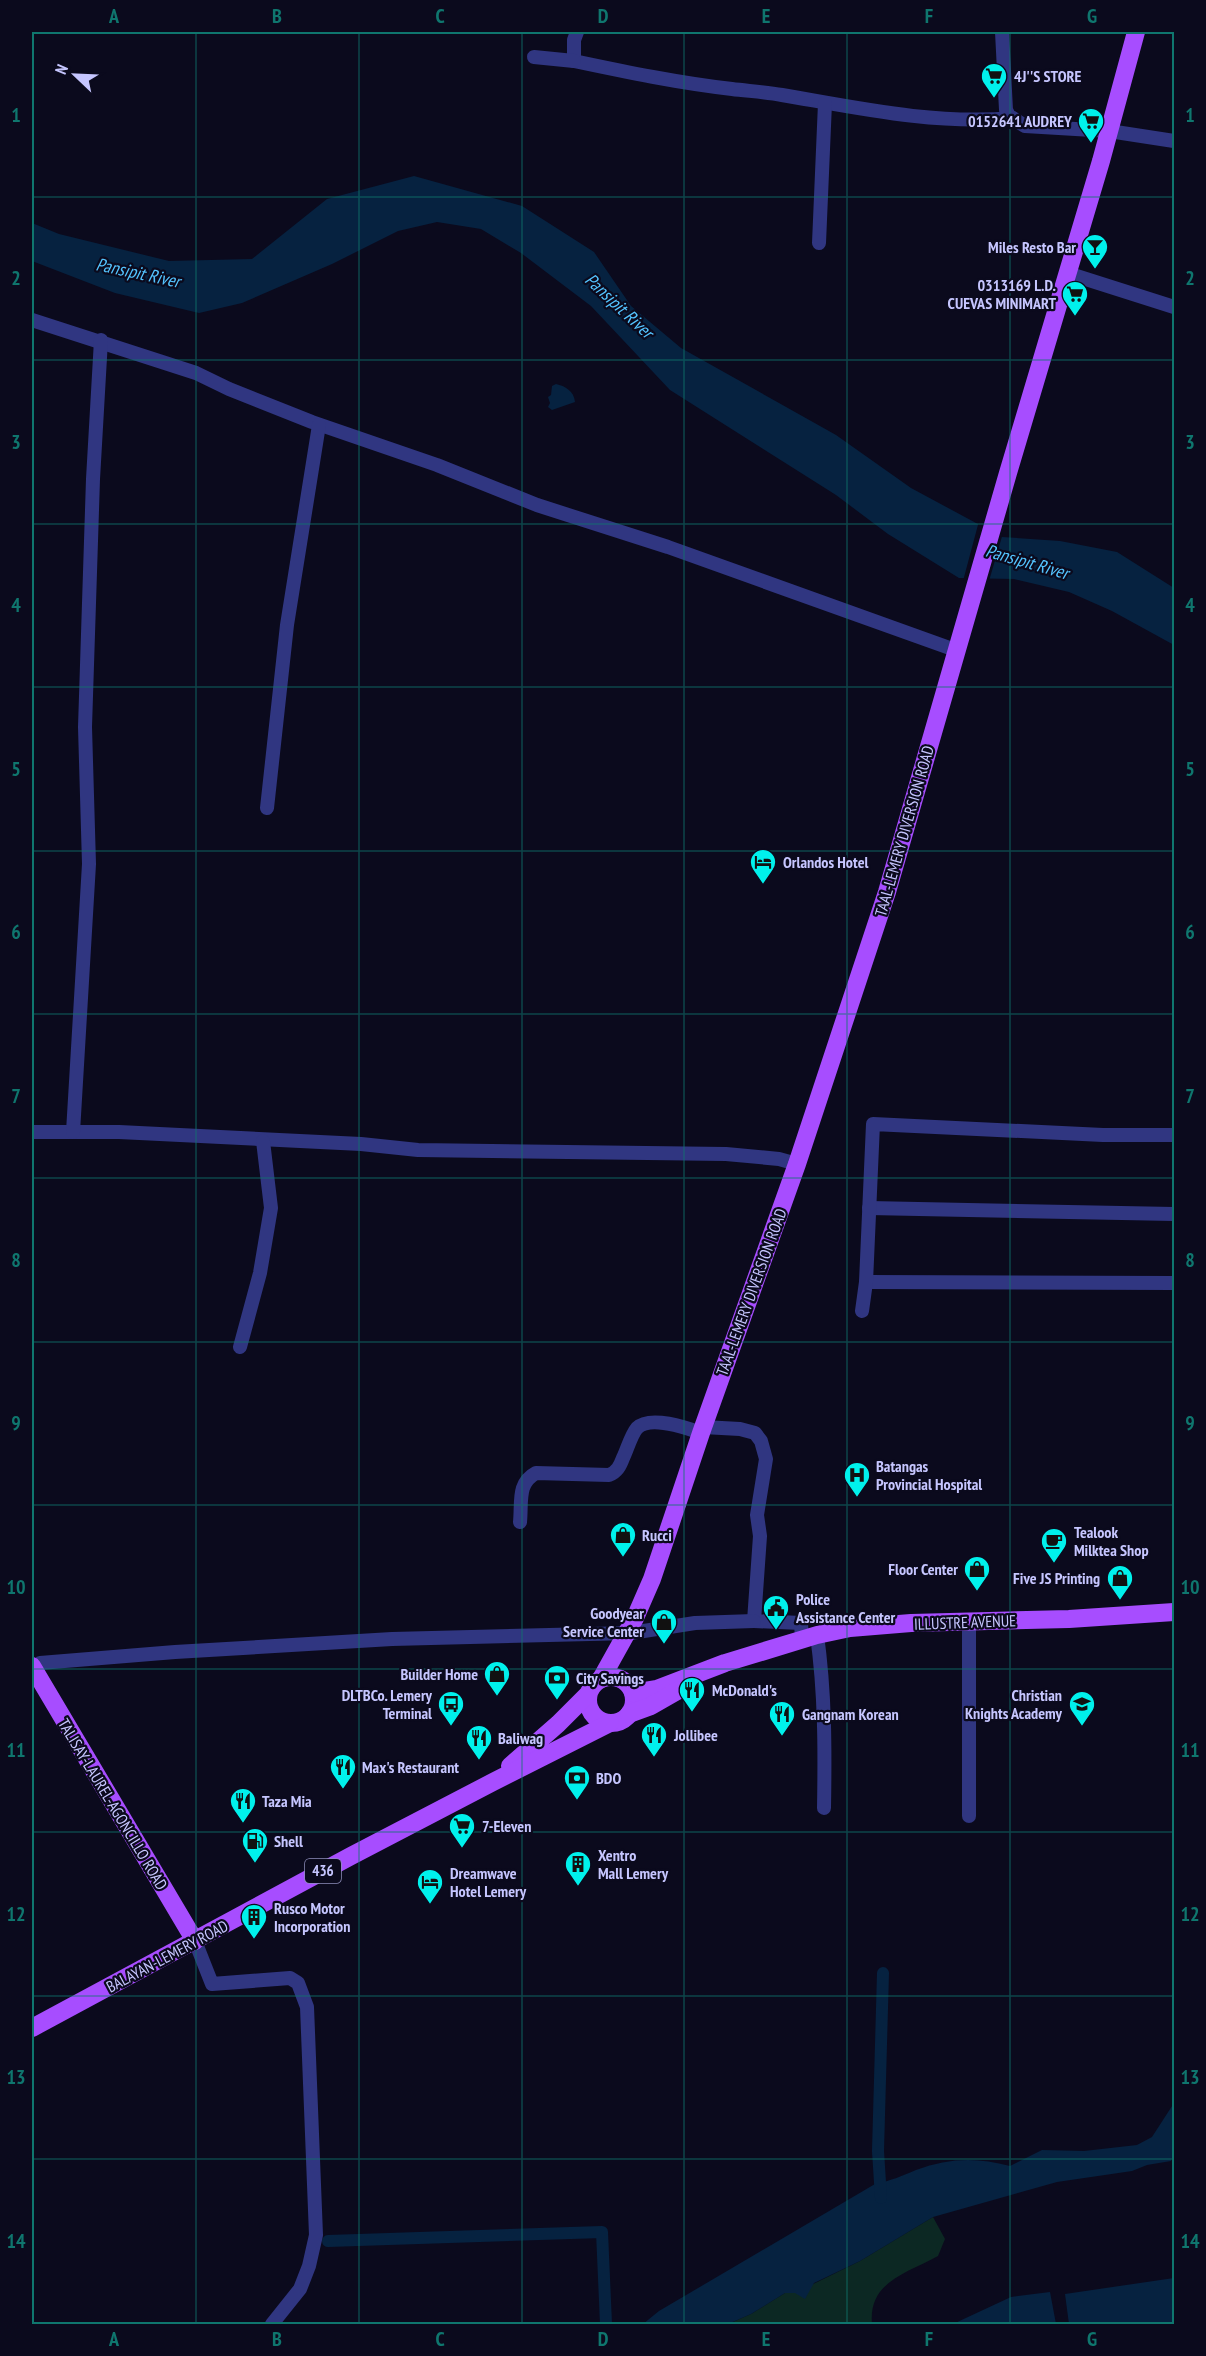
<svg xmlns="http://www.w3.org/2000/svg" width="1206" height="2356" font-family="'PT Sans Narrow',sans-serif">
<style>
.green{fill:#0c2823}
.water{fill:#062240}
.pier{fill:#0b0a1d}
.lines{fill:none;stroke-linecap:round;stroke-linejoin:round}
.canal{stroke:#062240;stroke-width:12}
.minor{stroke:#303681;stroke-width:14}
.major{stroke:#a74dff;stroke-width:18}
.grid{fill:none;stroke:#0f766e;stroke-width:1.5;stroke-opacity:0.55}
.labels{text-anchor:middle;stroke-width:4.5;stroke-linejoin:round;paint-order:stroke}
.shield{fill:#0b0a1d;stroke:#8e8ebb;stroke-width:1.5}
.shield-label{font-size:15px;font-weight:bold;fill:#c6c6ff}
.poi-label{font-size:16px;font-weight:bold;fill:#c6c6ff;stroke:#0b0a1d;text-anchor:start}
.street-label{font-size:16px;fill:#c6c6ff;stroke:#0b0a1d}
.water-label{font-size:18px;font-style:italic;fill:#54c4ff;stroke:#0b0a1d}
.neatline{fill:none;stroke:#0f766e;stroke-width:2}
.grid-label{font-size:20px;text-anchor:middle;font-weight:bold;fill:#0f766e}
</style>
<rect width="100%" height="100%" fill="#0b0a1d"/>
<path class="green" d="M 933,2217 L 945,2239 L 938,2256 C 908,2273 868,2281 872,2324 L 728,2324 L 751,2314 L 785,2293 L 795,2293 L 860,2261 Z"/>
<g class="water">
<path d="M 414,176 L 522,206 L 594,252 L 631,306 L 681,348 L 836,435 L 911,488 L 1002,537 L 1060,541 L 1117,552 L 1174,588 L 1174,645 L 1112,611 L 1069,592 L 1014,579 L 959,578 L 888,534 L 836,495 L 670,390 L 591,306 L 521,253 L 481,229 L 437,222 L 398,231 L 332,264 L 242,303 L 199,313 L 115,293 L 32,261 L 32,223 L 59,234 L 169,261 L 252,259 L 327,199 Z"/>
<path d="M 556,384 C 565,386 574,391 575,402 L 552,410 L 548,407 L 550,403 L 548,397 L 551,395 L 552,386 Z"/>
<path d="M 1174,2103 L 1174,2151 L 1171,2161 L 1147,2165 L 1132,2171 L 1057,2182 L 933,2217 L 860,2261 L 814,2283 L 805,2299 L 795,2293 L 785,2293 L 751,2314 L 728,2324 L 643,2324 L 659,2311 L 875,2184 C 890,2181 902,2176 916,2170 C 949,2158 976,2157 1010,2166 L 1042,2150 L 1084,2151 L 1137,2145 L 1152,2137 Z"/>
<path d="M 1174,2278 L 1174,2324 L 1069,2324 L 1065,2294 Z"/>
<path d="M 1050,2292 L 1056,2324 L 953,2324 L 1011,2297 Z"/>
</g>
<path class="pier" d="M 979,521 L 1003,533 L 989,581 L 963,581 Z"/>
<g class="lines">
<g class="canal">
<path d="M 881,2198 L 878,2151 L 883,1973"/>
<path d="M 328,2241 L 602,2232 L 606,2324"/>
</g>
<g class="minor">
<path d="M 577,32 L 574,40 L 574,61 C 626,72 679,83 732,89 C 748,91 765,92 782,95 C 858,108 935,125 1013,118"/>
<path d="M 1002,32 L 1006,110 L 1009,116 L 1025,126 L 1109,131 L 1174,141"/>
<path d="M 534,57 L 574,61"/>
<path d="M 819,243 L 825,103"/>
<path d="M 1067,273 L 1174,307"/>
<path d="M 32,320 L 196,373 L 229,389 L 312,422 L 437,465 L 537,505 L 668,547 L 958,651"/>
<path d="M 267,808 L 287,625 L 319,425"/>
<path d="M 32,1132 L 119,1132 L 361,1144 L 418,1150 L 726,1154 L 779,1159 L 797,1164"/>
<path d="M 73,1132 L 89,864 L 85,727 L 93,479 L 101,340"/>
<path d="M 869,1208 L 1174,1214"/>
<path d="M 866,1282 L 1174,1283"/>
<path d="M 862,1311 L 866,1282 L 873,1124 L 1103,1135 L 1174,1135"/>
<path d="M 240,1347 L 260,1273 L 271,1208 L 263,1141"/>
<path d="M 703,1427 L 740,1429 L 755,1433 L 761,1441 L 766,1459 L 757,1515 L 760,1536 L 754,1621 L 801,1623 L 802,1639"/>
<path d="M 520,1522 C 522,1502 517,1483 536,1473 L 609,1475 C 617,1472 620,1466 623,1458 C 627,1450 631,1435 637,1428 C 650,1415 687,1428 701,1433"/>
<path d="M 969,1621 L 969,1816"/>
<path d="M 817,1635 C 825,1693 825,1749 824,1808"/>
<path d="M 40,1663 L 175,1652 L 392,1639 L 631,1633 L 695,1623 L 754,1621"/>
<path d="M 195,1941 L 212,1984 L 290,1978 L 298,1983 L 307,2007 L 316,2235 L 309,2266 L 300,2289 L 272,2324"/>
</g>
<g class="major">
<path d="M 32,1666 L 195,1941"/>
<circle cx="611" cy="1700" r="23"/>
<path d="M 601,1679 L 635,1618 L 652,1579 L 701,1433 L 797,1164 L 887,892 L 1008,473 L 1101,161 L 1136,32"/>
<path d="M 633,1693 L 657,1689 L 725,1663 L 817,1635 L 850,1628 L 911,1623 L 1069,1619 L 1174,1612"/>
<path d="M 629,1714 L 651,1706 L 679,1690"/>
<path d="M 510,1766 L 558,1724 L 588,1694"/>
<path d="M 32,2028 L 351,1856 L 493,1782 L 610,1723"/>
</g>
</g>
<path class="grid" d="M 196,32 L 196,2324M 359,32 L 359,2324M 522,32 L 522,2324M 684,32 L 684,2324M 847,32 L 847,2324M 1010,32 L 1010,2324M 32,197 L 1174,197M 32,360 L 1174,360M 32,524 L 1174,524M 32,687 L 1174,687M 32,851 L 1174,851M 32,1014 L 1174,1014M 32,1178 L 1174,1178M 32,1342 L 1174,1342M 32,1505 L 1174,1505M 32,1669 L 1174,1669M 32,1832 L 1174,1832M 32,1996 L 1174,1996M 32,2159 L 1174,2159"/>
<defs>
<g id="supermarket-pin" transform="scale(1.35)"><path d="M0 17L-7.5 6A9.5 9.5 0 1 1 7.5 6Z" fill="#00f1ec" stroke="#0b0a1d"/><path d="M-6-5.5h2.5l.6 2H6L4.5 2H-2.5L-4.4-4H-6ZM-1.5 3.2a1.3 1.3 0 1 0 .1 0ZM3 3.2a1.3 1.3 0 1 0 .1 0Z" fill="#111"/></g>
<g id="bar-pin" transform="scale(1.35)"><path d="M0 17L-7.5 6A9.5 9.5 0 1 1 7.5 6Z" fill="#00f1ec" stroke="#0b0a1d"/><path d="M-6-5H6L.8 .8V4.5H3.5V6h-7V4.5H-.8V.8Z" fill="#111"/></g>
<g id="hotel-pin" transform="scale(1.35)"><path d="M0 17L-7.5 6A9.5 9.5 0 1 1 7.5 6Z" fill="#00f1ec" stroke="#0b0a1d"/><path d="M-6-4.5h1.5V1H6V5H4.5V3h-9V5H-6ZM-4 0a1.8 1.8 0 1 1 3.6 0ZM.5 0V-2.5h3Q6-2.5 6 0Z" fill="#111"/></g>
<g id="hospital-pin" transform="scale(1.35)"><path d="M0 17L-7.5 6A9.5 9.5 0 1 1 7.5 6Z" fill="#00f1ec" stroke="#0b0a1d"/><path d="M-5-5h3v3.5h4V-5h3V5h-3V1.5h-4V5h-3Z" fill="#111"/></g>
<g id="shop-pin" transform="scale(1.35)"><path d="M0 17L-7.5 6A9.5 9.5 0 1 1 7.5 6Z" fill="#00f1ec" stroke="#0b0a1d"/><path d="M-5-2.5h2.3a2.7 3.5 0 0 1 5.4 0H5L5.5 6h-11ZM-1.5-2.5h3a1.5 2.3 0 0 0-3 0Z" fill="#111"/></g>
<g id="cafe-pin" transform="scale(1.35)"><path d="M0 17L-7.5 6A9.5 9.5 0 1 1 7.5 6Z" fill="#00f1ec" stroke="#0b0a1d"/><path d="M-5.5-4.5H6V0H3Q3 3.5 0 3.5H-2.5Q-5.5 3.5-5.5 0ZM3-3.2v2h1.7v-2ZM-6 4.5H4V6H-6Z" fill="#111"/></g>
<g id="civic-pin" transform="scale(1.35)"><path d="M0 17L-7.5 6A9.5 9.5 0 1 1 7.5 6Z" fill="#00f1ec" stroke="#0b0a1d"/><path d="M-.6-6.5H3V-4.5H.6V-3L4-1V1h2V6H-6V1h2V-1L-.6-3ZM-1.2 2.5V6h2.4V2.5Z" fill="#111"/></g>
<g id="bank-pin" transform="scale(1.35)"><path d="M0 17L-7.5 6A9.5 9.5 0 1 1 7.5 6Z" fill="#00f1ec" stroke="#0b0a1d"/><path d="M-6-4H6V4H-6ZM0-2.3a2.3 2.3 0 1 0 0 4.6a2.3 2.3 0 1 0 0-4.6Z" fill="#111"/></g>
<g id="restaurant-pin" transform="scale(1.35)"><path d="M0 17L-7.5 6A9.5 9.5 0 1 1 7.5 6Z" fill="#00f1ec" stroke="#0b0a1d"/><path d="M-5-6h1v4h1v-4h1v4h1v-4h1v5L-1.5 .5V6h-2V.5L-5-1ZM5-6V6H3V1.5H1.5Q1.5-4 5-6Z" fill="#111"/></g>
<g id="bus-pin" transform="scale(1.35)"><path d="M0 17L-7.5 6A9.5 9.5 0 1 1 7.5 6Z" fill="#00f1ec" stroke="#0b0a1d"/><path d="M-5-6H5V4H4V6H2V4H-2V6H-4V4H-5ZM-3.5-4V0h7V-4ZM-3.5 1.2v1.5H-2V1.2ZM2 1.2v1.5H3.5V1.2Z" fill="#111"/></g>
<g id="school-pin" transform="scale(1.35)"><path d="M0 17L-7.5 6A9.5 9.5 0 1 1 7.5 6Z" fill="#00f1ec" stroke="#0b0a1d"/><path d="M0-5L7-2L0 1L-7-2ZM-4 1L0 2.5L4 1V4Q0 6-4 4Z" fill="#111"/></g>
<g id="fuel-pin" transform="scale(1.35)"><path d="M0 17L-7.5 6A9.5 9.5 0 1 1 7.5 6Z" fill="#00f1ec" stroke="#0b0a1d"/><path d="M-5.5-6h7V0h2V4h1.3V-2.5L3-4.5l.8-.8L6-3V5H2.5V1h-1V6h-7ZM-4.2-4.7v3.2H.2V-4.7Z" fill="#111"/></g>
<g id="building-pin" transform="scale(1.35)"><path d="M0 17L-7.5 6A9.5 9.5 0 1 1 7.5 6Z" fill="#00f1ec" stroke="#0b0a1d"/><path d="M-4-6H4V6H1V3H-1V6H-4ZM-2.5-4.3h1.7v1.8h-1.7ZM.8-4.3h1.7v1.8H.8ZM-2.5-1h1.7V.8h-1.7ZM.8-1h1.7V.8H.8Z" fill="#111"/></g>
</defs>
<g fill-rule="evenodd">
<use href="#supermarket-pin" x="994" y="76"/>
<use href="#supermarket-pin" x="1091" y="121"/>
<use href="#bar-pin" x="1095" y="247"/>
<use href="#supermarket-pin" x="1075" y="294"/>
<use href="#hotel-pin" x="763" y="862"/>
<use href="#hospital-pin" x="857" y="1475"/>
<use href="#shop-pin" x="623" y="1535"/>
<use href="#cafe-pin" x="1054" y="1541"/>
<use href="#shop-pin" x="977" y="1569"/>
<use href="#shop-pin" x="1120" y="1578"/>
<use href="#civic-pin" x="776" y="1608"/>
<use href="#shop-pin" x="664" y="1622"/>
<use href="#shop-pin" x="497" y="1674"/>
<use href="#bank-pin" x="557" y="1678"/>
<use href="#restaurant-pin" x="692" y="1690"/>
<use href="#bus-pin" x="451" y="1704"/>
<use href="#school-pin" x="1082" y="1704"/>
<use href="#restaurant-pin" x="782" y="1714"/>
<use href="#restaurant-pin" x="654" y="1735"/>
<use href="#restaurant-pin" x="479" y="1738"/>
<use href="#restaurant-pin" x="343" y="1767"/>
<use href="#bank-pin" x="577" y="1778"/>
<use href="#restaurant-pin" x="243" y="1801"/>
<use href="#supermarket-pin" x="462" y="1826"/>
<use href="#fuel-pin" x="255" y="1841"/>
<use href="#building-pin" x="578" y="1864"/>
<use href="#hotel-pin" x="430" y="1882"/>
<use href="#building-pin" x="254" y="1917"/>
</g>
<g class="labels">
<rect class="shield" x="305" y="1859" width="36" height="24" rx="4.5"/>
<g class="shield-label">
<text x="323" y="1876">436</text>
</g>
<g class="poi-label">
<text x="1014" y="82">4J''S STORE</text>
<text x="1072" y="127" text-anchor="end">0152641 AUDREY</text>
<text x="1076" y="253" text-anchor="end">Miles Resto Bar</text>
<text x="1056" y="291" text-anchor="end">0313169 L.D.<tspan x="1056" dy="18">CUEVAS MINIMART</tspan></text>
<text x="783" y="868">Orlandos Hotel</text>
<text x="876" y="1472">Batangas<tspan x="876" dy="18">Provincial Hospital</tspan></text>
<text x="1074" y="1538">Tealook<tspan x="1074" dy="18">Milktea Shop</tspan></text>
<text x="642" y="1541">Rucci</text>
<text x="958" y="1575" text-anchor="end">Floor Center</text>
<text x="1100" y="1584" text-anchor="end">Five JS Printing</text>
<text x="796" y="1605">Police<tspan x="796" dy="18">Assistance Center</tspan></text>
<text x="644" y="1619" text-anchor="end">Goodyear<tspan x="644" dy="18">Service Center</tspan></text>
<text x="478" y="1680" text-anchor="end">Builder Home</text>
<text x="576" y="1684">City Savings</text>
<text x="712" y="1696">McDonald's</text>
<text x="432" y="1701" text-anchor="end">DLTBCo. Lemery<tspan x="432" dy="18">Terminal</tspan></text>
<text x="1062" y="1701" text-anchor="end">Christian<tspan x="1062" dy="18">Knights Academy</tspan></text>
<text x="802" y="1720">Gangnam Korean</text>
<text x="674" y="1741">Jollibee</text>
<text x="498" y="1744">Baliwag</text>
<text x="362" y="1773">Max's Restaurant</text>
<text x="596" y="1784">BDO</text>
<text x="262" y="1807">Taza Mia</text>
<text x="482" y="1832">7-Eleven</text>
<text x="274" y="1847">Shell</text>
<text x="598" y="1861">Xentro<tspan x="598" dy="18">Mall Lemery</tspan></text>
<text x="450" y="1879">Dreamwave<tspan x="450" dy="18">Hotel Lemery</tspan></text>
<text x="274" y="1914">Rusco Motor<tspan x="274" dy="18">Incorporation</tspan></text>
</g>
<g class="street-label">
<text transform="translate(904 831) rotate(-74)" y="6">TAAL-LEMERY DIVERSION ROAD</text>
<text transform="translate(751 1292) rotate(-70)" y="6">TAAL-LEMERY DIVERSION ROAD</text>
<text transform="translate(965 1622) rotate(-2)" y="6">ILLUSTRE AVENUE</text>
<text transform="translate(113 1804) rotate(59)" y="6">TALISAY-LAUREL-AGONCILLO ROAD</text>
<text transform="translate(167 1956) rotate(-28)" y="6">BALAYAN-LEMERY ROAD</text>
</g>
<g class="water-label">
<text transform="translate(138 273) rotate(12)" y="6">Pansipit River</text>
<text transform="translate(619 306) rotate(43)" y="6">Pansipit River</text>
<text transform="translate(1027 562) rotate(16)" y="6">Pansipit River</text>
</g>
</g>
<rect width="1206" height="2356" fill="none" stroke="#0b0a1d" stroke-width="66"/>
<g transform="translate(75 75) rotate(293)" stroke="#0b0a1d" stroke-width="4.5" paint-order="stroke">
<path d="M0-4.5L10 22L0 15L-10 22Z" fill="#c6c6ff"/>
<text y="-9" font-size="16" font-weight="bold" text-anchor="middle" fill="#c6c6ff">N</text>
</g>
<rect x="33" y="33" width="1140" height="2290" class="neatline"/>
<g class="grid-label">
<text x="114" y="23">A</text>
<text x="277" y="23">B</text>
<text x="440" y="23">C</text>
<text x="603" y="23">D</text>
<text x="766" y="23">E</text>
<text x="929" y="23">F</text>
<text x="1092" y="23">G</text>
<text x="16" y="122">1</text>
<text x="1190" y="122">1</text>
<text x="16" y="285">2</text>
<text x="1190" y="285">2</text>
<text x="16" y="449">3</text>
<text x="1190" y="449">3</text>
<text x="16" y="612">4</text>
<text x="1190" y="612">4</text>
<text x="16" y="776">5</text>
<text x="1190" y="776">5</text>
<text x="16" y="939">6</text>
<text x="1190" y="939">6</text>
<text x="16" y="1103">7</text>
<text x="1190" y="1103">7</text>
<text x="16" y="1267">8</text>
<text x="1190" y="1267">8</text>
<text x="16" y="1430">9</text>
<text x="1190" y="1430">9</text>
<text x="16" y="1594">10</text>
<text x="1190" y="1594">10</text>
<text x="16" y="1757">11</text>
<text x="1190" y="1757">11</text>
<text x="16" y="1921">12</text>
<text x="1190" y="1921">12</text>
<text x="16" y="2084">13</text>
<text x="1190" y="2084">13</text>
<text x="16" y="2248">14</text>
<text x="1190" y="2248">14</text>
<text x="114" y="2346">A</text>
<text x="277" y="2346">B</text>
<text x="440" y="2346">C</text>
<text x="603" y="2346">D</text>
<text x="766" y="2346">E</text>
<text x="929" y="2346">F</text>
<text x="1092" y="2346">G</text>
</g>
</svg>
